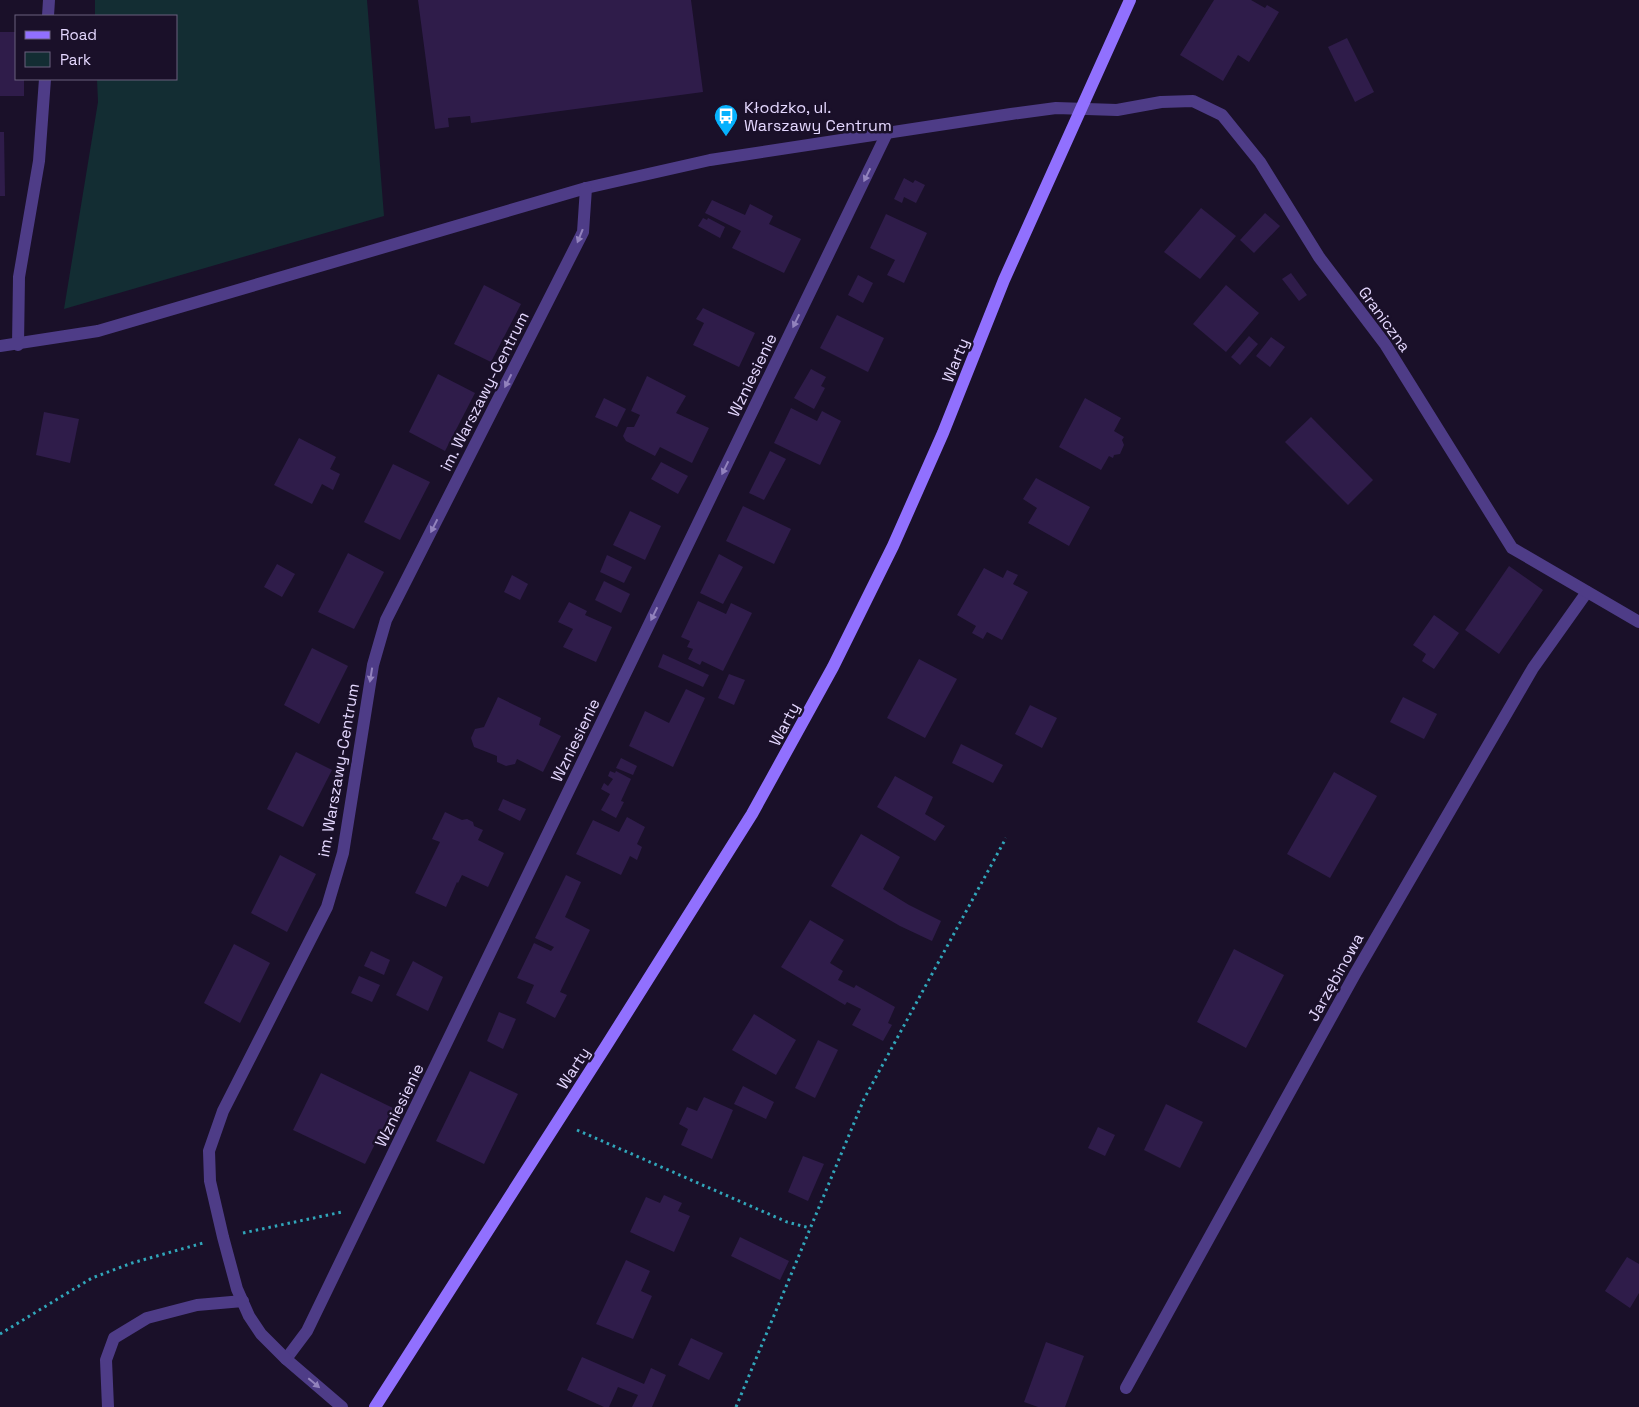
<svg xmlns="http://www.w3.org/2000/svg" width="1639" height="1407" font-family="'Space Grotesk',sans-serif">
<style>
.green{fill:#132d33}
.building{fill:#2f1c4a}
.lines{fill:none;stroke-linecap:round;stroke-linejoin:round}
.path{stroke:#31a6ba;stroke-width:3;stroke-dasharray:2.5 4;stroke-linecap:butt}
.lane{stroke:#4e3c87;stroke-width:12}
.street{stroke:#4e3c87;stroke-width:12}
.secondary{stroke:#9170fe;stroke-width:12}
.oneway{fill:#9282bd}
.labels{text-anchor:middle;stroke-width:5;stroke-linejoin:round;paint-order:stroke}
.poi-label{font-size:16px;fill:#e5d8ff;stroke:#1a1029;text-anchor:start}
.street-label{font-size:16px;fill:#e5d8ff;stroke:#1a1029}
</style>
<rect width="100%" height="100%" fill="#1a1029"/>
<path class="green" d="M 95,0 L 367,0 L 384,216 L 64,309 L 98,102 L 97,79 L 176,79 L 176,16 L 95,16 Z"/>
<g class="building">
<path d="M 418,0 L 691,0 L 703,92 L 471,123 L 470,116 L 448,118 L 449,127 L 435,129 Z"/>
<path d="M 1214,0 L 1251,0 L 1265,8 L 1267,5 L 1279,12 L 1249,62 L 1238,55 L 1223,81 L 1180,55 Z"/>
<path d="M 0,32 L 16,32 L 16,79 L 24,79 L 24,96 L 0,96 Z"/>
<path d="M 1347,38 L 1374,92 L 1355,102 L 1328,47 Z"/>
<path d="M 0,132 L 4,132 L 5,196 L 0,196 Z"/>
<path d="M 904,178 L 913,183 L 915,180 L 925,185 L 916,203 L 904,197 L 902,203 L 894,199 Z"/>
<path d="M 712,200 L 745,215 L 750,204 L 773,216 L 769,224 L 801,239 L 784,273 L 732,248 L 741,231 L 705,213 Z"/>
<path d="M 1201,208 L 1236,236 L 1200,279 L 1164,252 Z"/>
<path d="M 1265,213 L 1280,226 L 1254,253 L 1240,240 Z"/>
<path d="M 886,214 L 927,233 L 904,283 L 887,275 L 895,260 L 870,248 Z"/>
<path d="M 703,218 L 707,220 L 708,218 L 725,227 L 720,238 L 698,226 Z"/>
<path d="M 1291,273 L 1307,295 L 1299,301 L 1282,279 Z"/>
<path d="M 858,275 L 873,283 L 863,303 L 848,295 Z"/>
<path d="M 484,285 L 521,304 L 491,362 L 454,344 Z"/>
<path d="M 1226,285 L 1259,313 L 1226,352 L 1193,324 Z"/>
<path d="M 703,308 L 755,333 L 739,367 L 693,345 L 704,323 L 696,319 Z"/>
<path d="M 837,315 L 884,338 L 868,372 L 820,348 Z"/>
<path d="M 1249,336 L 1258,344 L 1240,365 L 1231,357 Z"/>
<path d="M 1271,337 L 1285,347 L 1270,367 L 1256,356 Z"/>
<path d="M 811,369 L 826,377 L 821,386 L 825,388 L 814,409 L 794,398 Z"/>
<path d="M 438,374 L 475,393 L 445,451 L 409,432 Z"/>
<path d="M 647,376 L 686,396 L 676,413 L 709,428 L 692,463 L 660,447 L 655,456 L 626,441 L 623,436 L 627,427 L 634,427 L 640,415 L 631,411 Z"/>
<path d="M 604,398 L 626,409 L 617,427 L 595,417 Z"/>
<path d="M 1085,398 L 1121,418 L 1114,431 L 1124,437 L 1122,440 L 1124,445 L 1120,454 L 1114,455 L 1113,458 L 1109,456 L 1101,470 L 1059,447 Z"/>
<path d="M 791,408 L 817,421 L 822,411 L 841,421 L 820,465 L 774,443 Z"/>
<path d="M 44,412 L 79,419 L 70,463 L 36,455 Z"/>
<path d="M 1311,417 L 1373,480 L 1348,505 L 1285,442 Z"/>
<path d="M 299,438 L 336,457 L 330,469 L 340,474 L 333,490 L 322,484 L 312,504 L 274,485 Z"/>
<path d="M 770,451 L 786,459 L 764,500 L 749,493 Z"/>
<path d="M 661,462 L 688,476 L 678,494 L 651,479 Z"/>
<path d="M 393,464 L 430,482 L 400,540 L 364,522 Z"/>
<path d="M 1036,478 L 1090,507 L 1069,546 L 1028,523 L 1037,508 L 1023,499 Z"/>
<path d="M 743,506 L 791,529 L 774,564 L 726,541 Z"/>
<path d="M 630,511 L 661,526 L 645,560 L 613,545 Z"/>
<path d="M 348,553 L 384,572 L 354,629 L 318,612 Z"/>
<path d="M 719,554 L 743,567 L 723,604 L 700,593 Z"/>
<path d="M 607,555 L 632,567 L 624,583 L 600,572 Z"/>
<path d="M 277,564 L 295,574 L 282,597 L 264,587 Z"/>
<path d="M 1509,566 L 1543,590 L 1499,654 L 1465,630 Z"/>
<path d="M 984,568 L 1003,578 L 1007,570 L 1018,575 L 1013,584 L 1028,592 L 1002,640 L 987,632 L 983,639 L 972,633 L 976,626 L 957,615 Z"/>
<path d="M 512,575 L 528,584 L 520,600 L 504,592 Z"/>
<path d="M 604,581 L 630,594 L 621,613 L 595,600 Z"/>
<path d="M 698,601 L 726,614 L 731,603 L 752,613 L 723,671 L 702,661 L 700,665 L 688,659 L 693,649 L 687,647 L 690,641 L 681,637 Z"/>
<path d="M 569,602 L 587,611 L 585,615 L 612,627 L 596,662 L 563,647 L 573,629 L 558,622 Z"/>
<path d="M 1434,615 L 1459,633 L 1434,669 L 1422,661 L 1426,654 L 1413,645 Z"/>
<path d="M 312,648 L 348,666 L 319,724 L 284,705 Z"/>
<path d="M 663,654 L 709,675 L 703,687 L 658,667 Z"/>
<path d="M 919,659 L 957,679 L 925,738 L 887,718 Z"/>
<path d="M 729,674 L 745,680 L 734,705 L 718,698 Z"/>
<path d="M 686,689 L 705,698 L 673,767 L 629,746 L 645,711 L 669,723 Z"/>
<path d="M 498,697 L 541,718 L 539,725 L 561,736 L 543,772 L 517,759 L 515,764 L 506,766 L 497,762 L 497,756 L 474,747 L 471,738 L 475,729 L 484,727 Z"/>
<path d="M 1403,697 L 1437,714 L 1424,739 L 1390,722 Z"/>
<path d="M 1030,705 L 1057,718 L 1042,748 L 1015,734 Z"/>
<path d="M 961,744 L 1003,765 L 993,783 L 952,763 Z"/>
<path d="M 296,752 L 332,770 L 303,827 L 267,809 Z"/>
<path d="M 621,758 L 637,766 L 633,775 L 616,768 Z"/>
<path d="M 610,771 L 615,773 L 616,771 L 631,779 L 621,801 L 624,802 L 616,818 L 601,810 L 610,794 L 601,789 L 604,783 L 608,786 L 613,779 L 608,776 Z"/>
<path d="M 1334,772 L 1377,796 L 1330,878 L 1287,854 Z"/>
<path d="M 895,776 L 933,797 L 925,814 L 945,826 L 935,841 L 877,807 Z"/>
<path d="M 503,799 L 526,809 L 520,821 L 498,810 Z"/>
<path d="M 445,812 L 462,820 L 467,819 L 473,822 L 474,826 L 483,830 L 478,840 L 504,853 L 488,887 L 462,875 L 458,883 L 457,882 L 446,907 L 415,893 L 440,842 L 432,839 Z"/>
<path d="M 627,817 L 645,827 L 637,844 L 642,847 L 637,860 L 630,856 L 621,875 L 576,854 L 593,820 L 619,832 Z"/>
<path d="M 861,834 L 900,857 L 883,889 L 909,905 L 941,921 L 932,941 L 900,926 L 831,886 Z"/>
<path d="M 280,855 L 316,874 L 287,932 L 251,913 Z"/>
<path d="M 566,875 L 581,882 L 565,917 L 590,930 L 560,992 L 567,995 L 555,1018 L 526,1003 L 534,985 L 517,978 L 534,943 L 551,951 L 554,947 L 535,938 Z"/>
<path d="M 810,920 L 844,940 L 830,963 L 843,971 L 838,980 L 854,988 L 856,985 L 895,1007 L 888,1023 L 892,1025 L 883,1041 L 852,1025 L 861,1009 L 847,1002 L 845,1005 L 781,967 Z"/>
<path d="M 234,944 L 270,963 L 240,1023 L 204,1003 Z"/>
<path d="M 1234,949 L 1284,975 L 1246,1048 L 1197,1022 Z"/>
<path d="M 371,951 L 390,960 L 384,975 L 364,966 Z"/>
<path d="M 413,961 L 443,977 L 428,1011 L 396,995 Z"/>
<path d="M 359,976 L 380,985 L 372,1002 L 351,993 Z"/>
<path d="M 499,1012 L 516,1019 L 503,1049 L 487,1041 Z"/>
<path d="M 754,1014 L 796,1040 L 776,1075 L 732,1050 Z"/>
<path d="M 818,1040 L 838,1050 L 815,1098 L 795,1088 Z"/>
<path d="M 470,1071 L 518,1094 L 484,1164 L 436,1141 Z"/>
<path d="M 321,1073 L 393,1108 L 365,1164 L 293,1130 Z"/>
<path d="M 743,1086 L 774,1102 L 766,1119 L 734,1104 Z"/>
<path d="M 704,1097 L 733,1110 L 712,1159 L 681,1145 L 688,1129 L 679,1124 L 687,1107 L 697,1111 Z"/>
<path d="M 1166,1104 L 1203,1122 L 1180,1168 L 1144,1150 Z"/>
<path d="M 1098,1127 L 1115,1135 L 1105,1156 L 1088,1148 Z"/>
<path d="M 803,1156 L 824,1164 L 808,1201 L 788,1192 Z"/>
<path d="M 664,1195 L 682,1203 L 678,1211 L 690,1216 L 674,1252 L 630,1232 L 646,1197 L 660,1203 Z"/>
<path d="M 740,1237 L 789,1261 L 780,1280 L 731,1256 Z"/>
<path d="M 1627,1257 L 1639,1264 L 1639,1293 L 1630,1308 L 1605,1291 Z"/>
<path d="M 626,1260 L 650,1271 L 641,1291 L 652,1296 L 633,1339 L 596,1324 Z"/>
<path d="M 691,1338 L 723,1353 L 709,1380 L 678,1365 Z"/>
<path d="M 1046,1342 L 1084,1356 L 1065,1407 L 1038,1407 L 1024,1402 Z"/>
<path d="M 582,1357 L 644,1384 L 651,1368 L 666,1375 L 652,1407 L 632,1407 L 638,1395 L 618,1387 L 609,1407 L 604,1407 L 567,1390 Z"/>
</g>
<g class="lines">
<g class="path">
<path d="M 577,1130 L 787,1222 L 810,1228"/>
<path d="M 243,1233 L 342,1212"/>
<path d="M 0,1334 L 92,1278 L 132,1263 L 203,1243"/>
<path d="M 736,1407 L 864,1099 L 1006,838"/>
</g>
<g class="lane">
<path d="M 1126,1388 L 1355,974 L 1533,668 L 1587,592"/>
<path d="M 108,1407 L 106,1360 L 114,1338 L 147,1318 L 197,1305 L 243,1301"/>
</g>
<g class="street">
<path d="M 48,16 L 49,0"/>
<path d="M 18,345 L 19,277 L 39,161 L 45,79"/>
<path d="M 0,346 L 98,331 L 586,188 L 710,160 L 1011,114 L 1056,108 L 1117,110 L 1161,102 L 1193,101 L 1222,115 L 1260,162 L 1319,257 L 1385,344 L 1512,548 L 1639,622"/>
<path d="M 286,1359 L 307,1331 L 888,131"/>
<path d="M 342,1407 L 286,1359 L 261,1334 L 249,1316 L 237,1289 L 223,1237 L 210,1181 L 209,1151 L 223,1111 L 327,907 L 343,853 L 373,665 L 386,620 L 583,232 L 586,188"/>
</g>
<path class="secondary" d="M 375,1407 L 606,1046 L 752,814 L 833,667 L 893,546 L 943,433 L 1004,280 L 1130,0"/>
</g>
<defs><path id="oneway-solid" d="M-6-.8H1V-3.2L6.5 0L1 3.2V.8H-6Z" transform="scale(1.25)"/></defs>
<g class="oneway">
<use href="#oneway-solid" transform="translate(867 175) rotate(116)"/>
<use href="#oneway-solid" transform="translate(580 236) rotate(112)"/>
<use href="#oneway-solid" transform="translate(796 321) rotate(116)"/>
<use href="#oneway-solid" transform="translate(508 381) rotate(117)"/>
<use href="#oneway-solid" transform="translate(725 468) rotate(116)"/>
<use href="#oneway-solid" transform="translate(434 526) rotate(117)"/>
<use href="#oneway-solid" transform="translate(654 614) rotate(116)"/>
<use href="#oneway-solid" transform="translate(371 675) rotate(99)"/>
<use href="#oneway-solid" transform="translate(314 1383) rotate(40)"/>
</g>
<defs>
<g id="bus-pin" transform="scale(1.25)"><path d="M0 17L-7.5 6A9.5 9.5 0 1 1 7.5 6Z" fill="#06b1fd" stroke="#1a1029"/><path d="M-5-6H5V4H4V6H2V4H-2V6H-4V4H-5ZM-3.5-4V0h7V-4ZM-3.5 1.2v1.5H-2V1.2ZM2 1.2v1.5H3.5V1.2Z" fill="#fff"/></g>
</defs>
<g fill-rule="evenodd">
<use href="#bus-pin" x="726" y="116"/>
</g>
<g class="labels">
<g class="poi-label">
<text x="744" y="113">Kłodzko, ul.<tspan x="744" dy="18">Warszawy Centrum</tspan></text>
</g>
<g class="street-label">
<text transform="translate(1385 319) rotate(54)" y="6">Graniczna</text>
<text transform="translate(955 360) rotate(-68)" y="6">Warty</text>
<text transform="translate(752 375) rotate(-64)" y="6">Wzniesienie</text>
<text transform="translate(484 391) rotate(-63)" y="6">im. Warszawy-Centrum</text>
<text transform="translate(784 724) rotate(-62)" y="6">Warty</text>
<text transform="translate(575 740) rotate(-64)" y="6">Wzniesienie</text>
<text transform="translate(338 770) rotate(-80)" y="6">im. Warszawy-Centrum</text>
<text transform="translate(1335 977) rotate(-61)" y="6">Jarzębinowa</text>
<text transform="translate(573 1068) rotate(-57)" y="6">Warty</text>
<text transform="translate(399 1105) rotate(-64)" y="6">Wzniesienie</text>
</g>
</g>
<rect x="15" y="15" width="162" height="65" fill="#1a1029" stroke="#6b607f"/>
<rect x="25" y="31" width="25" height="8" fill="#9170fe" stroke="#6b607f"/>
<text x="60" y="40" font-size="15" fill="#e5d8ff">Road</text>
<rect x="25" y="52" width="25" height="15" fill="#132d33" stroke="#6b607f"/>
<text x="60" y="65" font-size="15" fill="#e5d8ff">Park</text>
</svg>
